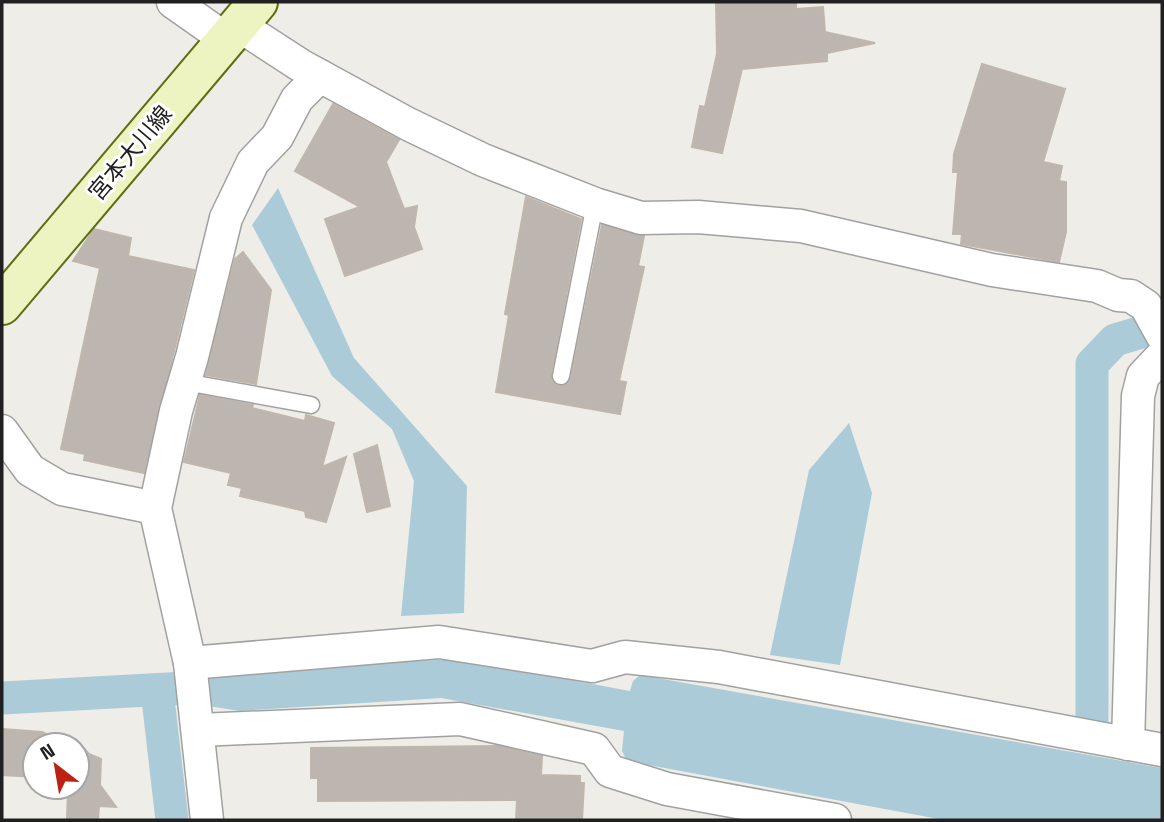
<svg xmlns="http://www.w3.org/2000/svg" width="1164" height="822" font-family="'Space Grotesk','Noto Sans JP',sans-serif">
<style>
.water{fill:#accbd9}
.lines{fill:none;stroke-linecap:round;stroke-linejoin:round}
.canal{stroke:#accbd9;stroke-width:33}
.building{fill:#bdb6b0;stroke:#c0b6ab;stroke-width:2}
.service-casing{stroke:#a1a1a1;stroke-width:19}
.minor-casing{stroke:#a1a1a1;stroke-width:35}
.secondary-casing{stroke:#5c6e10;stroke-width:42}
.service{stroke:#fff;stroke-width:16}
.minor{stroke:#fff;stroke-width:32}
.secondary{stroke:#edf4c1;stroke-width:38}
.labels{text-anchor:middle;stroke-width:6;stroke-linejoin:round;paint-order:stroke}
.street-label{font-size:23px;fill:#202020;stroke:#fff}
</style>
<rect width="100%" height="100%" fill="#efede7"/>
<g class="water">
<path d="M 278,188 L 354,358 L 467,486 L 464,613 L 401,616 L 414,481 L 392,429 L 332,376 L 252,225 Z"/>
<path d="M 849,423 L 872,493 L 840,665 L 770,655 L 809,470 Z"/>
<path d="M 458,659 L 630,691 L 633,681 L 640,675 L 1162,768 L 1162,820 L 944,820 L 627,761 L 622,751 L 624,731 L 441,698 L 240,711 L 208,706 L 204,680 L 233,669 Z"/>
</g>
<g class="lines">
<g class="canal">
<path d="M 157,690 L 172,820"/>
<path d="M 2,698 L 223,686"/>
<path d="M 1092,722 L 1092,364 L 1115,340 L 1162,326"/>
</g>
</g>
<g class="building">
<path d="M 716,2 L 796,2 L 796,9 L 823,7 L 825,32 L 875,43 L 827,53 L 827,61 L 742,69 L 722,153 L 692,147 L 700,106 L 705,107 L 717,54 Z"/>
<path d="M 982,64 L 1065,89 L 1043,162 L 1062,166 L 1059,181 L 1066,182 L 1066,232 L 1059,262 L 961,244 L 962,234 L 953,234 L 958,172 L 953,172 L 954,154 Z"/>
<path d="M 333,104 L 399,140 L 386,162 L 404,209 L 417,206 L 414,227 L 422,249 L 345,276 L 325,219 L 360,207 L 295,171 Z"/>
<path d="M 526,197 L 581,219 L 551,374 L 551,380 L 558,386 L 565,386 L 571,378 L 602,225 L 644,236 L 638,266 L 644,267 L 619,381 L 626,382 L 620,414 L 496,392 L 509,315 L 505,314 Z"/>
<path d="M 94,229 L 131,238 L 128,256 L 194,270 L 144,473 L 84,460 L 85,454 L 61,449 L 100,268 L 73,261 Z"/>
<path d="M 243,252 L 271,290 L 256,384 L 206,375 L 235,259 Z"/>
<path d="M 200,395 L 253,405 L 252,408 L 305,421 L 306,415 L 334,423 L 322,467 L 346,457 L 326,522 L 306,517 L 305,511 L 240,496 L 242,488 L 228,485 L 231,473 L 184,462 Z"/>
<path d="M 377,445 L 390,506 L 367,512 L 354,454 Z"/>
<path d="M 2,729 L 42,732 L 70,745 L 35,745 L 35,777 L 2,775 Z"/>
<path d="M 80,744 L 89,754 L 101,759 L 100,785 L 116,807 L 99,806 L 98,820 L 67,820 L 68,787 L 77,787 L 77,746 Z"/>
<path d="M 498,746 L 542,756 L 541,775 L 580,776 L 580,783 L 584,783 L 582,820 L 516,820 L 517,800 L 318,801 L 318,778 L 311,778 L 311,748 Z"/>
</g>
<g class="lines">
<g class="service-casing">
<g id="service">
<path d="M 561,376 L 595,204"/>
<path d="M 185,382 L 311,405"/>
</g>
</g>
<g class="minor-casing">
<g id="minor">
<path d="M 173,2 L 227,40"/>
<path d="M 237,24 L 300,65 L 408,124 L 483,160 L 595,204 L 641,218 L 698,217 L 801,226 L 992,270 L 1097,286 L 1118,295 L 1131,296 L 1146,306 L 1162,335"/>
<path d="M 2,431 L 30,470 L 62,489 L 155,508"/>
<path d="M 190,663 L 439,642 L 592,666 L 625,657 L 719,667 L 1162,750"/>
<path d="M 199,730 L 460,719 L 594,749 L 610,771 L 667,789 L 835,820"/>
<path d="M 1128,744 L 1138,396 L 1143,376 L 1162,356"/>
<path d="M 207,820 L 190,663 L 155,508 L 176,411 L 192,357 L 226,218 L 253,162 L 277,137 L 297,99 L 320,76"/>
</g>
</g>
<g class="secondary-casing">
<path id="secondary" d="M 2,305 L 258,2"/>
</g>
<use href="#service" class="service"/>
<use href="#minor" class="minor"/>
<use href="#secondary" class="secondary"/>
</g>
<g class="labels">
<g class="street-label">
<text transform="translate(130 153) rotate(-50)" y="8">宮本大川線</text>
</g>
</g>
<rect width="1164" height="822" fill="none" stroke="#202020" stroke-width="7"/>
<g transform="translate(56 766) rotate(329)"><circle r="33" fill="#ffffff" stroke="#a6a6a6" stroke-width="2"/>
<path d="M0-5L12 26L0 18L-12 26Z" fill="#bc2214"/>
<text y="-10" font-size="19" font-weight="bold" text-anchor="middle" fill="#202020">N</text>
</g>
</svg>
